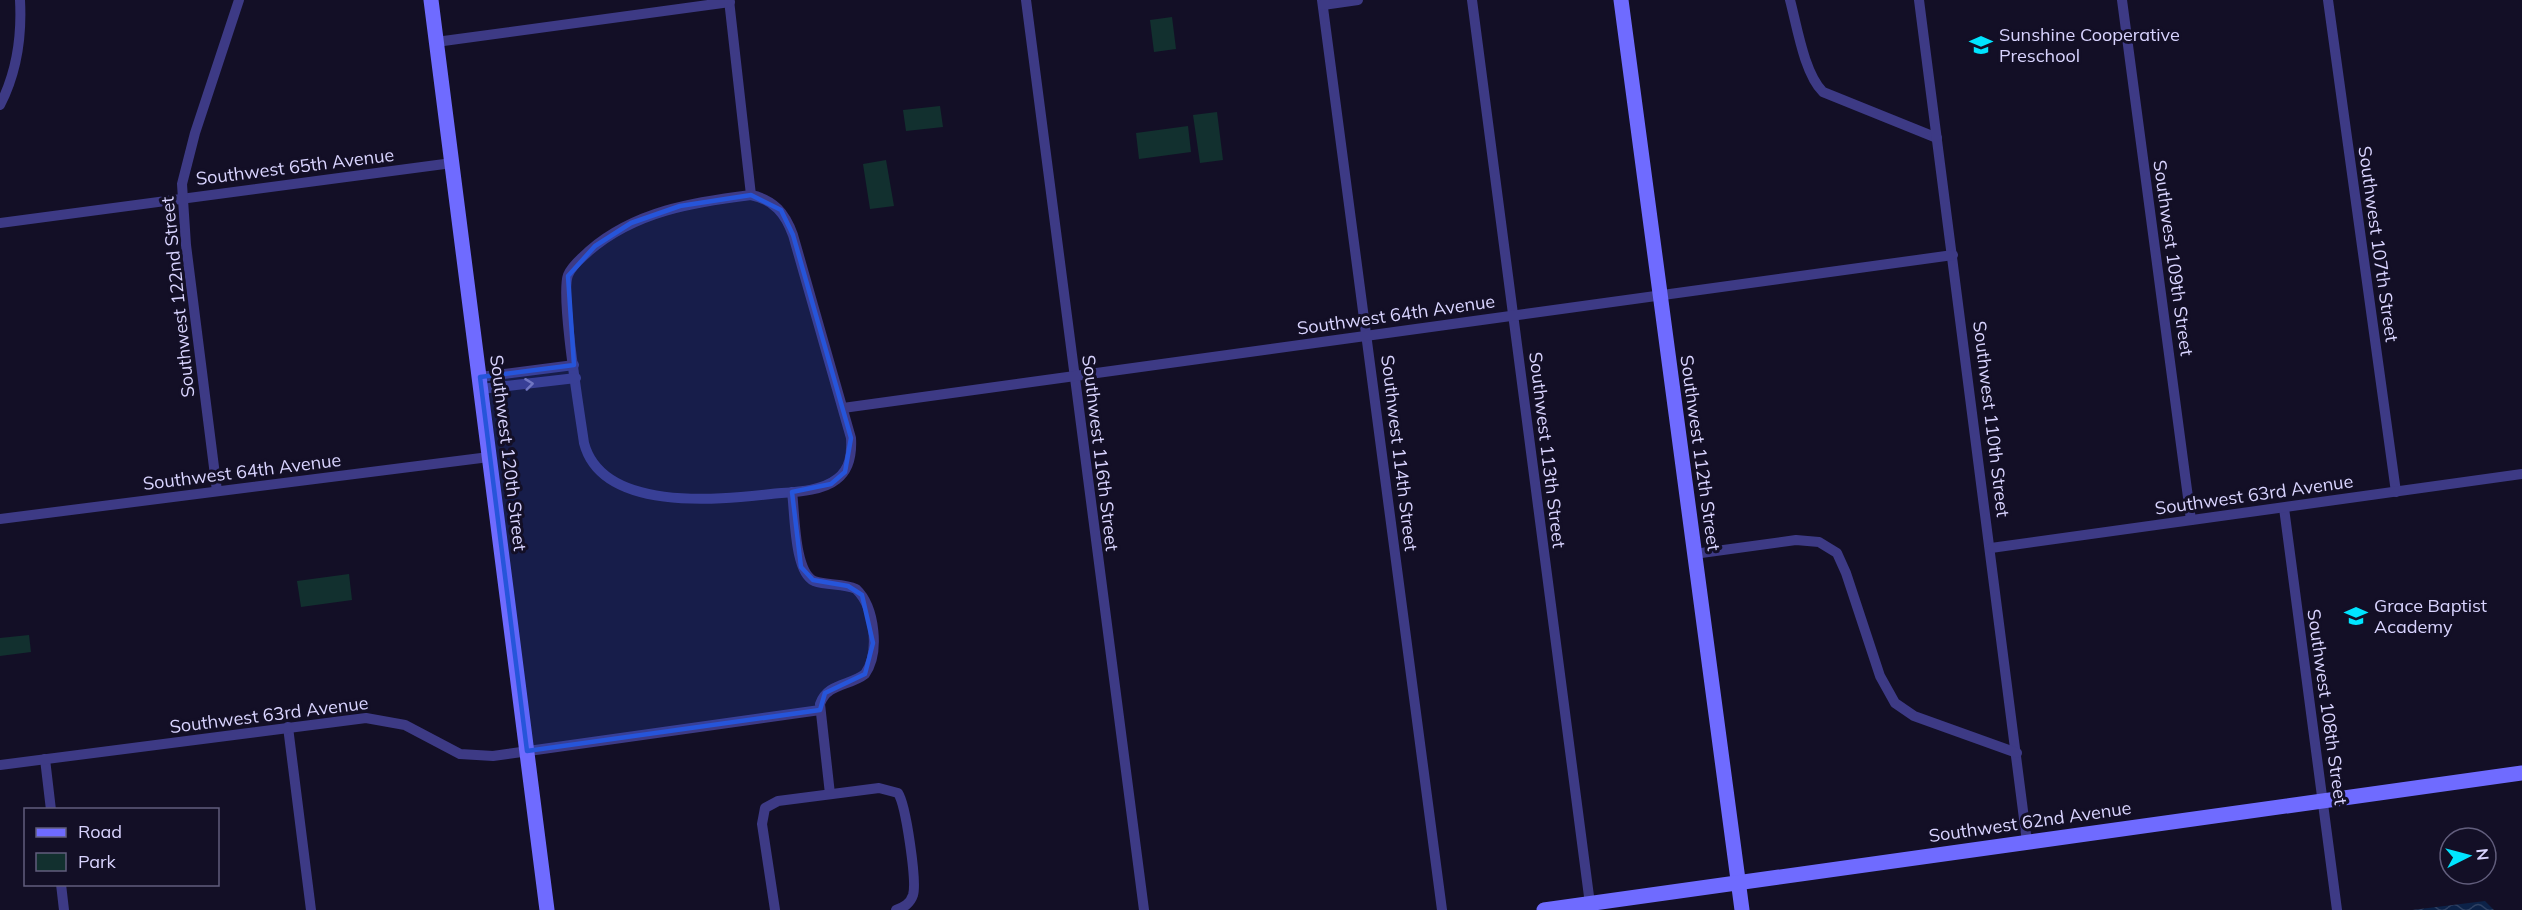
<svg xmlns="http://www.w3.org/2000/svg" width="2522" height="910" font-family="Mulish,sans-serif">
<style>
.green{fill:#12302f}
.water{fill:url(#water-waves)}
.lines{fill:none;stroke-linecap:round;stroke-linejoin:round}
.street{stroke:#3d3a85;stroke-width:10}
.secondary{stroke:#6f6bff;stroke-width:15}
.oneway{stroke:#837fbc}
.marked{fill:#2655da;fill-opacity:0.2;stroke:#2655da;stroke-width:4.5;stroke-linejoin:round}
.labels{text-anchor:middle;stroke-width:6;stroke-linejoin:round;paint-order:stroke}
.poi-label{font-size:18px;fill:#d9d4ff;stroke:#130f26;text-anchor:start}
.street-label{font-size:18px;fill:#d9d4ff;stroke:#130f26}
</style>
<defs>
<pattern id="water-waves" width="16" height="10" patternUnits="userSpaceOnUse" patternTransform="scale(1.5)"><rect width="16" height="10" fill="#0c2248"/><path d="M0 5q4-4 8 0t8 0" fill="none" stroke="#2f4163"/></pattern>
</defs>
<rect width="100%" height="100%" fill="#130f26"/>
<g class="green">
<path d="M 1172,17 L 1176,49 L 1154,52 L 1150,20 Z"/>
<path d="M 940,106 L 943,127 L 906,131 L 903,110 Z"/>
<path d="M 1217,112 L 1223,160 L 1200,163 L 1193,115 Z"/>
<path d="M 1188,126 L 1191,152 L 1139,159 L 1136,133 Z"/>
<path d="M 886,160 L 894,206 L 870,209 L 863,164 Z"/>
<path d="M 349,574 L 352,600 L 301,607 L 297,581 Z"/>
<path d="M 29,635 L 31,652 L 0,656 L 0,638 Z"/>
</g>
<path class="water" d="M 2485,901 L 2494,910 L 2412,910 L 2477,902 Z"/>
<g class="lines">
<g class="street">
<path d="M 729,0 L 751,195"/>
<path d="M 1026,0 L 1144,910"/>
<path d="M 1322,0 L 1442,910"/>
<path d="M 1472,0 L 1590,904"/>
<path d="M 1790,0 C 1797,26 1804,73 1823,92 L 1937,138"/>
<path d="M 1919,0 L 2027,842"/>
<path d="M 2122,0 L 2191,520"/>
<path d="M 2328,0 L 2396,492"/>
<path d="M 1323,5 L 1358,0"/>
<path d="M 436,42 L 730,2"/>
<path d="M 0,105 C 17,72 22,37 20,0"/>
<path d="M 751,195 C 774,200 785,213 793,235 L 851,438 C 852,454 850,469 837,479 C 821,492 791,492 771,494 C 717,500 602,512 584,443 C 580,414 560,296 568,275 C 572,265 582,258 589,251 C 635,211 694,202 751,195 Z"/>
<path d="M 0,223 L 452,163"/>
<path d="M 480,377 L 574,365"/>
<path d="M 481,389 L 576,378"/>
<path d="M 843,408 L 1953,255"/>
<path d="M 217,491 L 186,245 L 182,184 L 195,133 L 239,0"/>
<path d="M 792,492 C 795,513 794,572 814,581 C 828,586 843,583 856,589 C 875,607 880,653 865,674 C 850,686 827,683 820,704 L 830,794"/>
<path d="M 2284,508 L 2337,910"/>
<path d="M 0,519 L 489,457"/>
<path d="M 1991,548 L 2522,474"/>
<path d="M 1694,554 L 1796,540 L 1819,542 L 1837,553 L 1846,573 L 1880,676 L 1895,703 L 1914,716 L 2017,753"/>
<path d="M 288,727 L 311,910"/>
<path d="M 45,759 L 51,810"/>
<path d="M 0,765 L 366,718 L 405,725 L 460,754 L 493,756 L 820,710"/>
<path d="M 61,884 L 64,910"/>
<path d="M 775,910 L 762,824 L 765,808 L 778,801 L 879,788 L 898,793 C 906,805 917,882 913,895 C 910,904 904,907 896,910"/>
</g>
<g class="secondary">
<path d="M 431,0 L 547,910"/>
<path d="M 1621,0 L 1742,910"/>
<path d="M 1544,910 L 2522,773"/>
</g>
</g>
<defs><path id="oneway-chevron" d="M-2-3.5L2.5 0L-2 3.5" fill="none" stroke-width="1.6" stroke-linecap="round" stroke-linejoin="round" transform="scale(1.5)"/></defs>
<use class="oneway" href="#oneway-chevron" transform="translate(529 384) rotate(-7)"/>
<path class="marked" d="M 751,195 L 781,210 L 793,235 L 851,438 L 845,472 L 831,484 L 792,492 L 801,567 L 813,580 L 848,586 L 862,595 L 873,643 L 865,674 L 825,693 L 820,710 L 527,751 L 480,377 L 574,365 L 568,276 L 595,246 L 631,223 L 680,206 Z"/>
<defs>
<g id="school-bare" transform="scale(1.8)"><path d="M0-5L7-2L0 1L-7-2ZM-4 1L0 2.5L4 1V4Q0 6-4 4Z" fill="#00e5ff" stroke="#130f26" stroke-width="2.5" paint-order="stroke"/></g>
</defs>
<g fill-rule="evenodd">
<use href="#school-bare" x="1981" y="45"/>
<use href="#school-bare" x="2356" y="616"/>
</g>
<g class="labels">
<g class="poi-label">
<text x="1999" y="41">Sunshine Cooperative<tspan x="1999" dy="21">Preschool</tspan></text>
<text x="2374" y="612">Grace Baptist<tspan x="2374" dy="21">Academy</tspan></text>
</g>
<g class="street-label">
<text transform="translate(295 167) rotate(-7)" y="6">Southwest 65th Avenue</text>
<text transform="translate(2378 244) rotate(82)" y="6">Southwest 107th Street</text>
<text transform="translate(2173 258) rotate(82)" y="6">Southwest 109th Street</text>
<text transform="translate(178 297) rotate(-96)" y="6">Southwest 122nd Street</text>
<text transform="translate(1396 315) rotate(-8)" y="6">Southwest 64th Avenue</text>
<text transform="translate(1991 419) rotate(83)" y="6">Southwest 110th Street</text>
<text transform="translate(1547 450) rotate(83)" y="6">Southwest 113th Street</text>
<text transform="translate(508 453) rotate(83)" y="6">Southwest 120th Street</text>
<text transform="translate(1100 453) rotate(83)" y="6">Southwest 116th Street</text>
<text transform="translate(1399 453) rotate(83)" y="6">Southwest 114th Street</text>
<text transform="translate(1700 453) rotate(82)" y="6">Southwest 112th Street</text>
<text transform="translate(242 472) rotate(-7)" y="6">Southwest 64th Avenue</text>
<text transform="translate(2254 495) rotate(-8)" y="6">Southwest 63rd Avenue</text>
<text transform="translate(2327 707) rotate(82)" y="6">Southwest 108th Street</text>
<text transform="translate(269 715) rotate(-7)" y="6">Southwest 63rd Avenue</text>
<text transform="translate(2030 822) rotate(-8)" y="6">Southwest 62nd Avenue</text>
</g>
</g>
<rect x="24" y="808" width="195" height="78" fill="#130f26" stroke="#625e7d" stroke-width="1.5"/>
<rect x="36" y="828" width="30" height="9" fill="#6f6bff" stroke="#625e7d" stroke-width="1.5"/>
<text x="78" y="838" font-size="18" fill="#d9d4ff">Road</text>
<rect x="36" y="853" width="30" height="18" fill="#12302f" stroke="#625e7d" stroke-width="1.5"/>
<text x="78" y="868" font-size="18" fill="#d9d4ff">Park</text>
<g transform="translate(2468 856) rotate(84)"><circle r="28" fill="#130f26" stroke="#625e7d" stroke-width="1.5"/>
<path d="M0-4.5L10 22L0 15L-10 22Z" fill="#00e5ff"/>
<text y="-9" font-size="16" font-weight="bold" text-anchor="middle" fill="#d9d4ff">N</text>
</g>
</svg>
